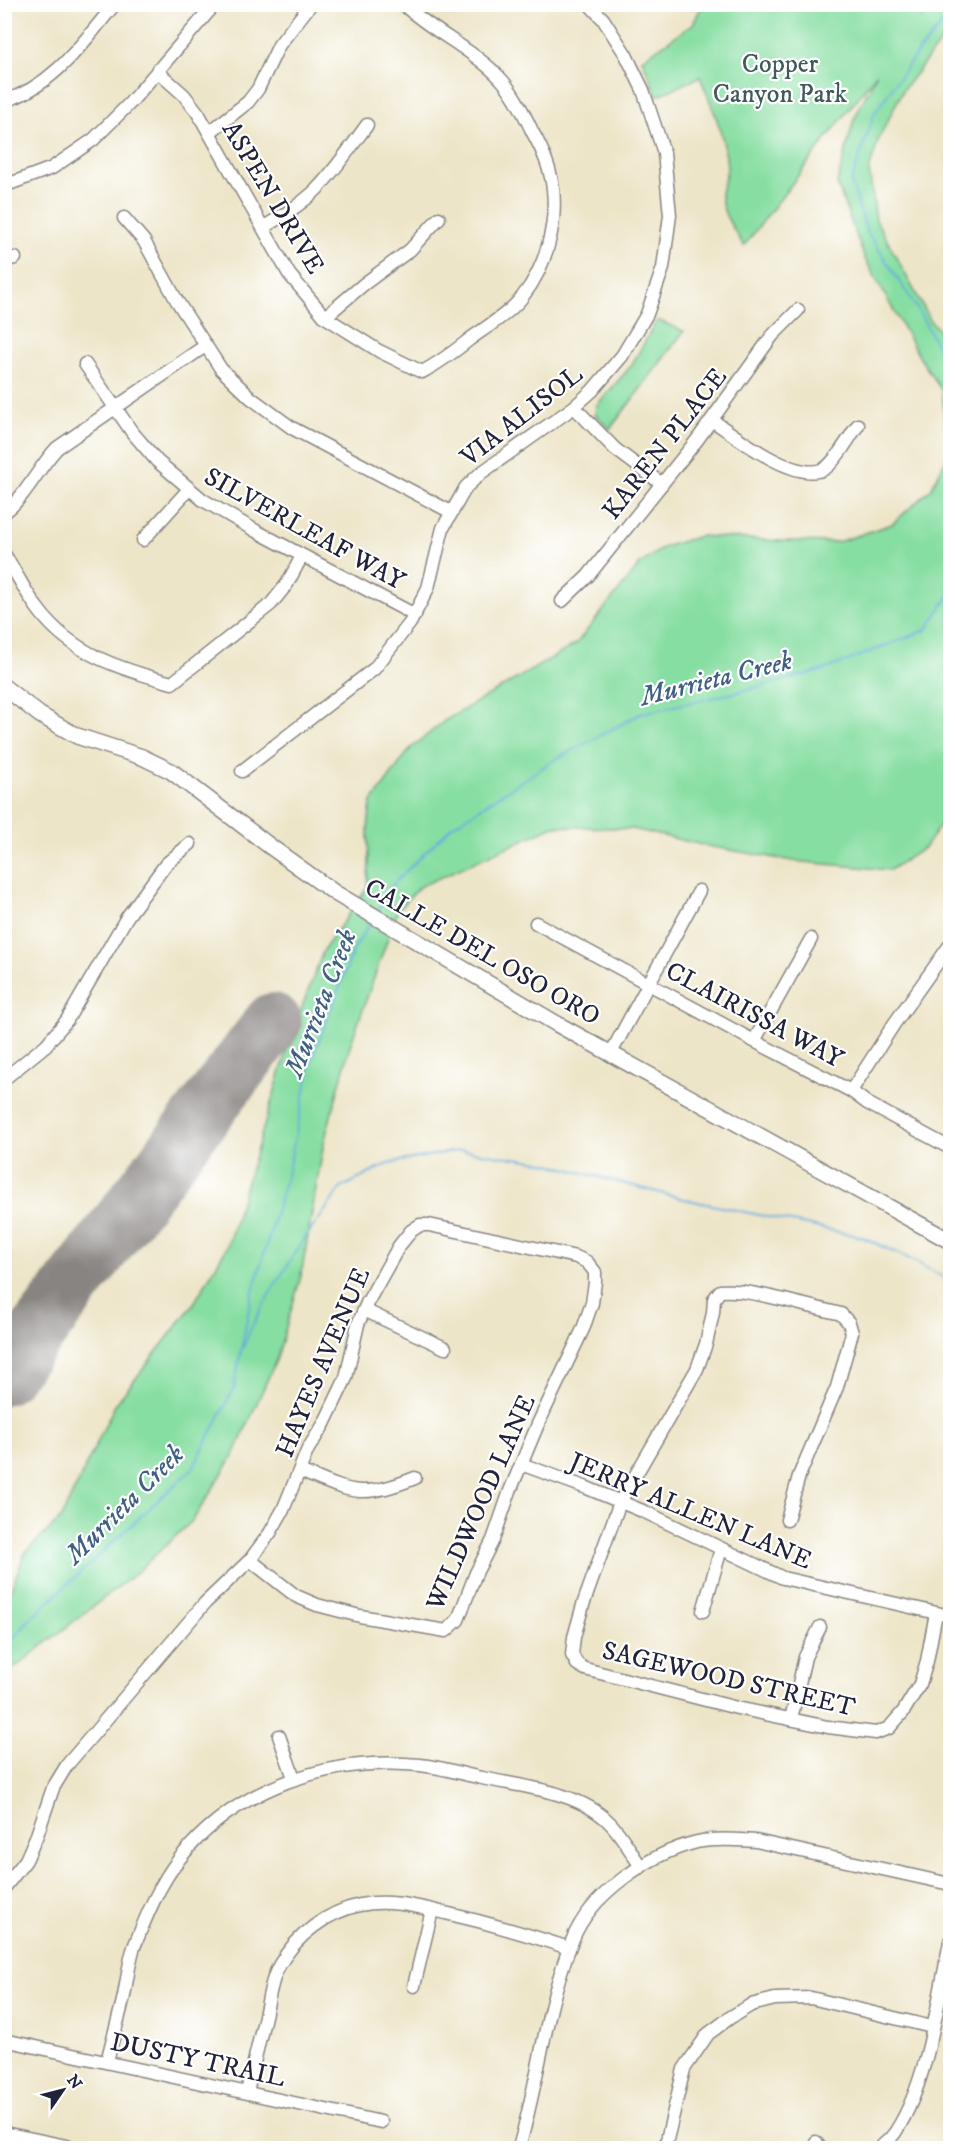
<svg xmlns="http://www.w3.org/2000/svg" width="955" height="2153" font-family="'IM FELL DW Pica',serif">
<style>
.green{fill:#87dea2;stroke:#54806e;stroke-width:1.5}
.lines{fill:none;stroke-linecap:round;stroke-linejoin:round}
.stream{stroke:#64acdb;stroke-width:2}
.runway{stroke:#888482;stroke-width:58}
.minor-casing{stroke:#888482;stroke-width:15}
.major-casing{stroke:#888482;stroke-width:18}
.minor{stroke:#fff;stroke-width:12}
.major{stroke:#fff;stroke-width:15}
.labels{text-anchor:middle;stroke-width:4.5;stroke-linejoin:round;paint-order:stroke}
.park-label{font-size:26px;fill:#405a5a;stroke:#fff}
.street-label{font-size:26px;fill:#22223b;stroke:#fff}
.water-label{font-size:27px;font-style:italic;fill:#406083;stroke:#fff}
</style>
<rect width="100%" height="100%" fill="#fff"/>
<filter id="ink" filterUnits="userSpaceOnUse"><feTurbulence type="fractalNoise" baseFrequency=".0167" numOctaves="2"/><feDisplacementMap in="SourceGraphic" scale="12" xChannelSelector="R" yChannelSelector="G"/><feConvolveMatrix kernelMatrix="1 2 1 2 8 2 1 2 1" color-interpolation-filters="sRGB"/></filter>
<filter id="wash" filterUnits="userSpaceOnUse"><feTurbulence type="fractalNoise" baseFrequency=".008" numOctaves="4" result="noise"/><feDisplacementMap in="SourceGraphic" scale="24" xChannelSelector="R" yChannelSelector="G"/><feGaussianBlur stdDeviation="1.35" result="paint"/><feColorMatrix in="noise" values="0 0 0 0 0 0 0 0 0 0 0 0 0 0 0 0 0 1.4 0 .05"/><feComposite in="paint" operator="in"/></filter>
<g filter="url(#wash)">
<rect width="100%" height="100%" fill="#ede5c8"/>
<g class="green">
<path d="M 702,5 L 922,5 L 922,18 L 933,5 L 950,5 L 950,30 L 903,90 L 879,138 L 869,170 L 876,220 L 932,323 L 950,341 L 950,812 L 924,848 L 890,870 L 793,861 L 707,846 L 633,829 L 554,826 L 419,887 L 398,910 L 350,1046 L 324,1142 L 301,1276 L 277,1358 L 234,1455 L 193,1520 L 136,1573 L 5,1675 L 5,1605 L 25,1553 L 61,1518 L 115,1405 L 193,1305 L 227,1247 L 293,1031 L 323,951 L 367,888 L 369,864 L 368,828 L 371,803 L 410,749 L 444,721 L 576,644 L 640,564 L 664,547 L 700,536 L 781,541 L 838,542 L 892,524 L 931,489 L 948,455 L 942,391 L 920,358 L 865,259 L 837,184 L 854,119 L 877,73 L 744,246 C 735,231 721,213 721,195 C 721,186 727,177 727,167 C 725,136 712,105 700,77 L 657,96 L 642,59 L 693,24 Z"/>
<path d="M 657,320 L 684,331 L 610,429 L 595,414 L 596,406 L 631,366 Z"/>
</g>
<g class="lines">
<g class="stream">
<path d="M 950,15 L 914,57 L 875,112 L 851,182 L 867,232 L 917,308 L 950,370"/>
<path d="M 377,911 L 393,884 L 451,827 L 554,760 L 642,713 L 738,692 L 824,670 L 926,630 L 950,594"/>
<path d="M 243,1348 L 251,1328 L 271,1291 L 301,1244 L 341,1188 L 390,1163 L 461,1150 L 541,1162 L 684,1199 L 862,1237 L 916,1262 L 950,1281"/>
<path d="M 4,1649 L 30,1619 L 193,1468 L 234,1388 L 251,1298 L 288,1171 L 311,1062 L 354,949 L 371,921"/>
</g>
<path class="runway" d="M 4,1376 L 273,1022"/>
</g>
</g>
<g filter="url(#ink)">
<g class="lines">
<g class="minor-casing">
<g id="minor">
<path d="M 157,71 L 184,95 L 198,113 L 289,274 L 325,317 L 379,351 L 422,372 C 439,363 455,351 470,339 C 488,326 510,313 523,296 C 546,267 557,225 553,189 C 551,170 542,149 533,133 C 523,112 512,88 494,72 C 467,46 430,30 403,4"/>
<path d="M 4,101 C 54,86 83,42 115,4"/>
<path d="M 210,132 L 248,102 L 258,89 L 279,45 L 311,4"/>
<path d="M 4,186 L 52,168 L 93,140 L 130,103 L 215,4"/>
<path d="M 124,218 L 144,241 L 177,301 L 221,369 L 251,398 L 292,428 L 451,512"/>
<path d="M 264,227 C 282,216 302,204 317,189 C 336,169 351,147 367,125"/>
<path d="M 4,260 L 15,258"/>
<path d="M 325,317 L 364,284 L 410,250 L 439,218"/>
<path d="M 85,364 L 132,432 L 157,461 L 203,500 L 256,531 L 415,615"/>
<path d="M 574,407 L 615,449 L 662,484"/>
<path d="M 712,420 C 735,436 795,483 824,469 C 835,463 850,436 858,425"/>
<path d="M 4,513 C 27,495 38,468 57,448 L 205,346"/>
<path d="M 143,540 L 189,489"/>
<path d="M 4,554 C 16,572 25,592 38,609 C 71,654 120,669 172,683 L 271,604 L 287,584 L 302,556"/>
<path d="M 562,601 L 588,576 L 697,440 L 772,336 L 798,310"/>
<path d="M 242,771 L 374,669 L 410,623 L 428,588 L 443,528 L 466,487 L 481,473 L 574,407 L 592,391 L 622,356 L 647,314 L 663,268 L 670,215 L 664,153 L 643,90 L 626,55 L 603,19 L 589,4"/>
<path d="M 536,923 L 754,1041 L 851,1091 L 867,1103 L 950,1148"/>
<path d="M 754,1041 L 811,939"/>
<path d="M 611,1053 L 699,891"/>
<path d="M 4,1079 L 46,1045 L 67,1020 L 127,917 L 166,864 L 190,844"/>
<path d="M 851,1091 L 894,1024 L 950,945"/>
<path d="M 364,1310 L 445,1348"/>
<path d="M 521,1464 L 587,1488 L 645,1512 L 783,1578 L 950,1616"/>
<path d="M 300,1471 C 351,1492 361,1500 415,1478"/>
<path d="M 787,1520 L 799,1476 L 837,1387 L 852,1333 L 849,1323 L 841,1314 C 809,1307 750,1288 720,1291 L 714,1299 L 713,1313 L 706,1344 L 697,1369 L 620,1502 L 583,1605 L 574,1637 L 572,1655 L 577,1664 L 585,1669 L 608,1675 L 737,1708 L 828,1727 L 876,1733 L 889,1728 L 903,1712 L 920,1684 L 927,1661 L 936,1613"/>
<path d="M 703,1611 L 721,1549"/>
<path d="M 791,1719 L 805,1657 L 820,1627"/>
<path d="M 279,1736 L 294,1778"/>
<path d="M 4,1888 L 26,1860 L 37,1835 L 53,1788 L 67,1765 L 205,1603 L 250,1560 L 270,1533 L 283,1510 L 308,1449 L 324,1424 L 346,1378 L 358,1324 L 367,1303 L 399,1246 L 411,1231 L 420,1225 L 429,1225 L 576,1257 L 587,1262 L 595,1272 L 595,1282 L 592,1303 L 583,1329 L 538,1424 L 510,1491 L 493,1540 L 476,1573 L 458,1620 L 446,1631 L 360,1616 L 317,1605 L 296,1596 L 250,1560"/>
<path d="M 414,1986 L 432,1910"/>
<path d="M 4,2040 L 381,2122"/>
<path d="M 107,2062 C 112,2040 119,2018 124,1996 C 127,1980 129,1962 134,1947 C 146,1917 159,1884 180,1858 C 237,1787 331,1756 420,1765 C 441,1767 462,1774 482,1778 C 523,1787 578,1791 609,1822 C 622,1835 631,1852 641,1867"/>
<path d="M 247,2092 C 253,2067 259,2042 265,2016 C 269,1999 271,1979 280,1964 C 297,1935 327,1912 360,1905 C 387,1899 415,1906 441,1912 C 485,1922 527,1934 569,1948"/>
<path d="M 4,2133 L 76,2148"/>
<path d="M 816,2142 L 820,2148"/>
<path d="M 521,2148 L 520,2144 C 539,2077 546,2005 572,1941 C 590,1894 649,1854 697,1842 C 716,1838 737,1840 756,1841 L 950,1884"/>
<path d="M 665,2148 L 684,2069 L 708,2034 L 731,2017 L 751,2005 L 775,1999 L 811,1998 L 932,2027"/>
<path d="M 880,2148 C 885,2143 892,2138 896,2131 C 928,2082 938,2000 950,1942"/>
</g>
</g>
<g class="major-casing">
<path id="major" d="M 4,687 L 40,715 L 77,736 L 142,757 L 171,771 L 271,847 L 335,893 L 557,1024 L 950,1241"/>
</g>
<use href="#minor" class="minor"/>
<use href="#major" class="major"/>
</g>
</g>
<g class="labels">
<g class="park-label">
<text x="780" y="72">Copper<tspan x="780" dy="30">Canyon Park</tspan></text>
</g>
<g class="street-label">
<text transform="translate(274 197) rotate(59)" y="9">ASPEN DRIVE</text>
<text transform="translate(521 415) rotate(-38)" y="9">VIA ALISOL</text>
<text transform="translate(664 443) rotate(-52)" y="9">KAREN PLACE</text>
<text transform="translate(305 528) rotate(29)" y="9">SILVERLEAF WAY</text>
<text transform="translate(483 951) rotate(30)" y="9">CALLE DEL OSO ORO</text>
<text transform="translate(755 1014) rotate(28)" y="9">CLAIRISSA WAY</text>
<text transform="translate(322 1362) rotate(-67)" y="9">HAYES AVENUE</text>
<text transform="translate(480 1502) rotate(-66)" y="9">WILDWOOD LANE</text>
<text transform="translate(691 1510) rotate(23)" y="9">JERRY ALLEN LANE</text>
<text transform="translate(729 1678) rotate(13)" y="9">SAGEWOOD STREET</text>
<text transform="translate(198 2059) rotate(12)" y="9">DUSTY TRAIL</text>
</g>
<g class="water-label">
<text transform="translate(716 678) rotate(-14)" y="9">Murrieta Creek</text>
<text transform="translate(320 1003) rotate(-69)" y="9">Murrieta Creek</text>
<text transform="translate(124 1504) rotate(-45)" y="9">Murrieta Creek</text>
</g>
</g>
<rect width="955" height="2153" fill="none" stroke="#fff" stroke-width="24"/>
<g transform="translate(63 2090) rotate(55)" stroke="#ffffff" stroke-width="4.5" paint-order="stroke">
<path d="M0-4.5L10 22L0 15L-10 22Z" fill="#22223b"/>
<text y="-9" font-size="16" font-weight="bold" text-anchor="middle" fill="#22223b">N</text>
</g>
</svg>
